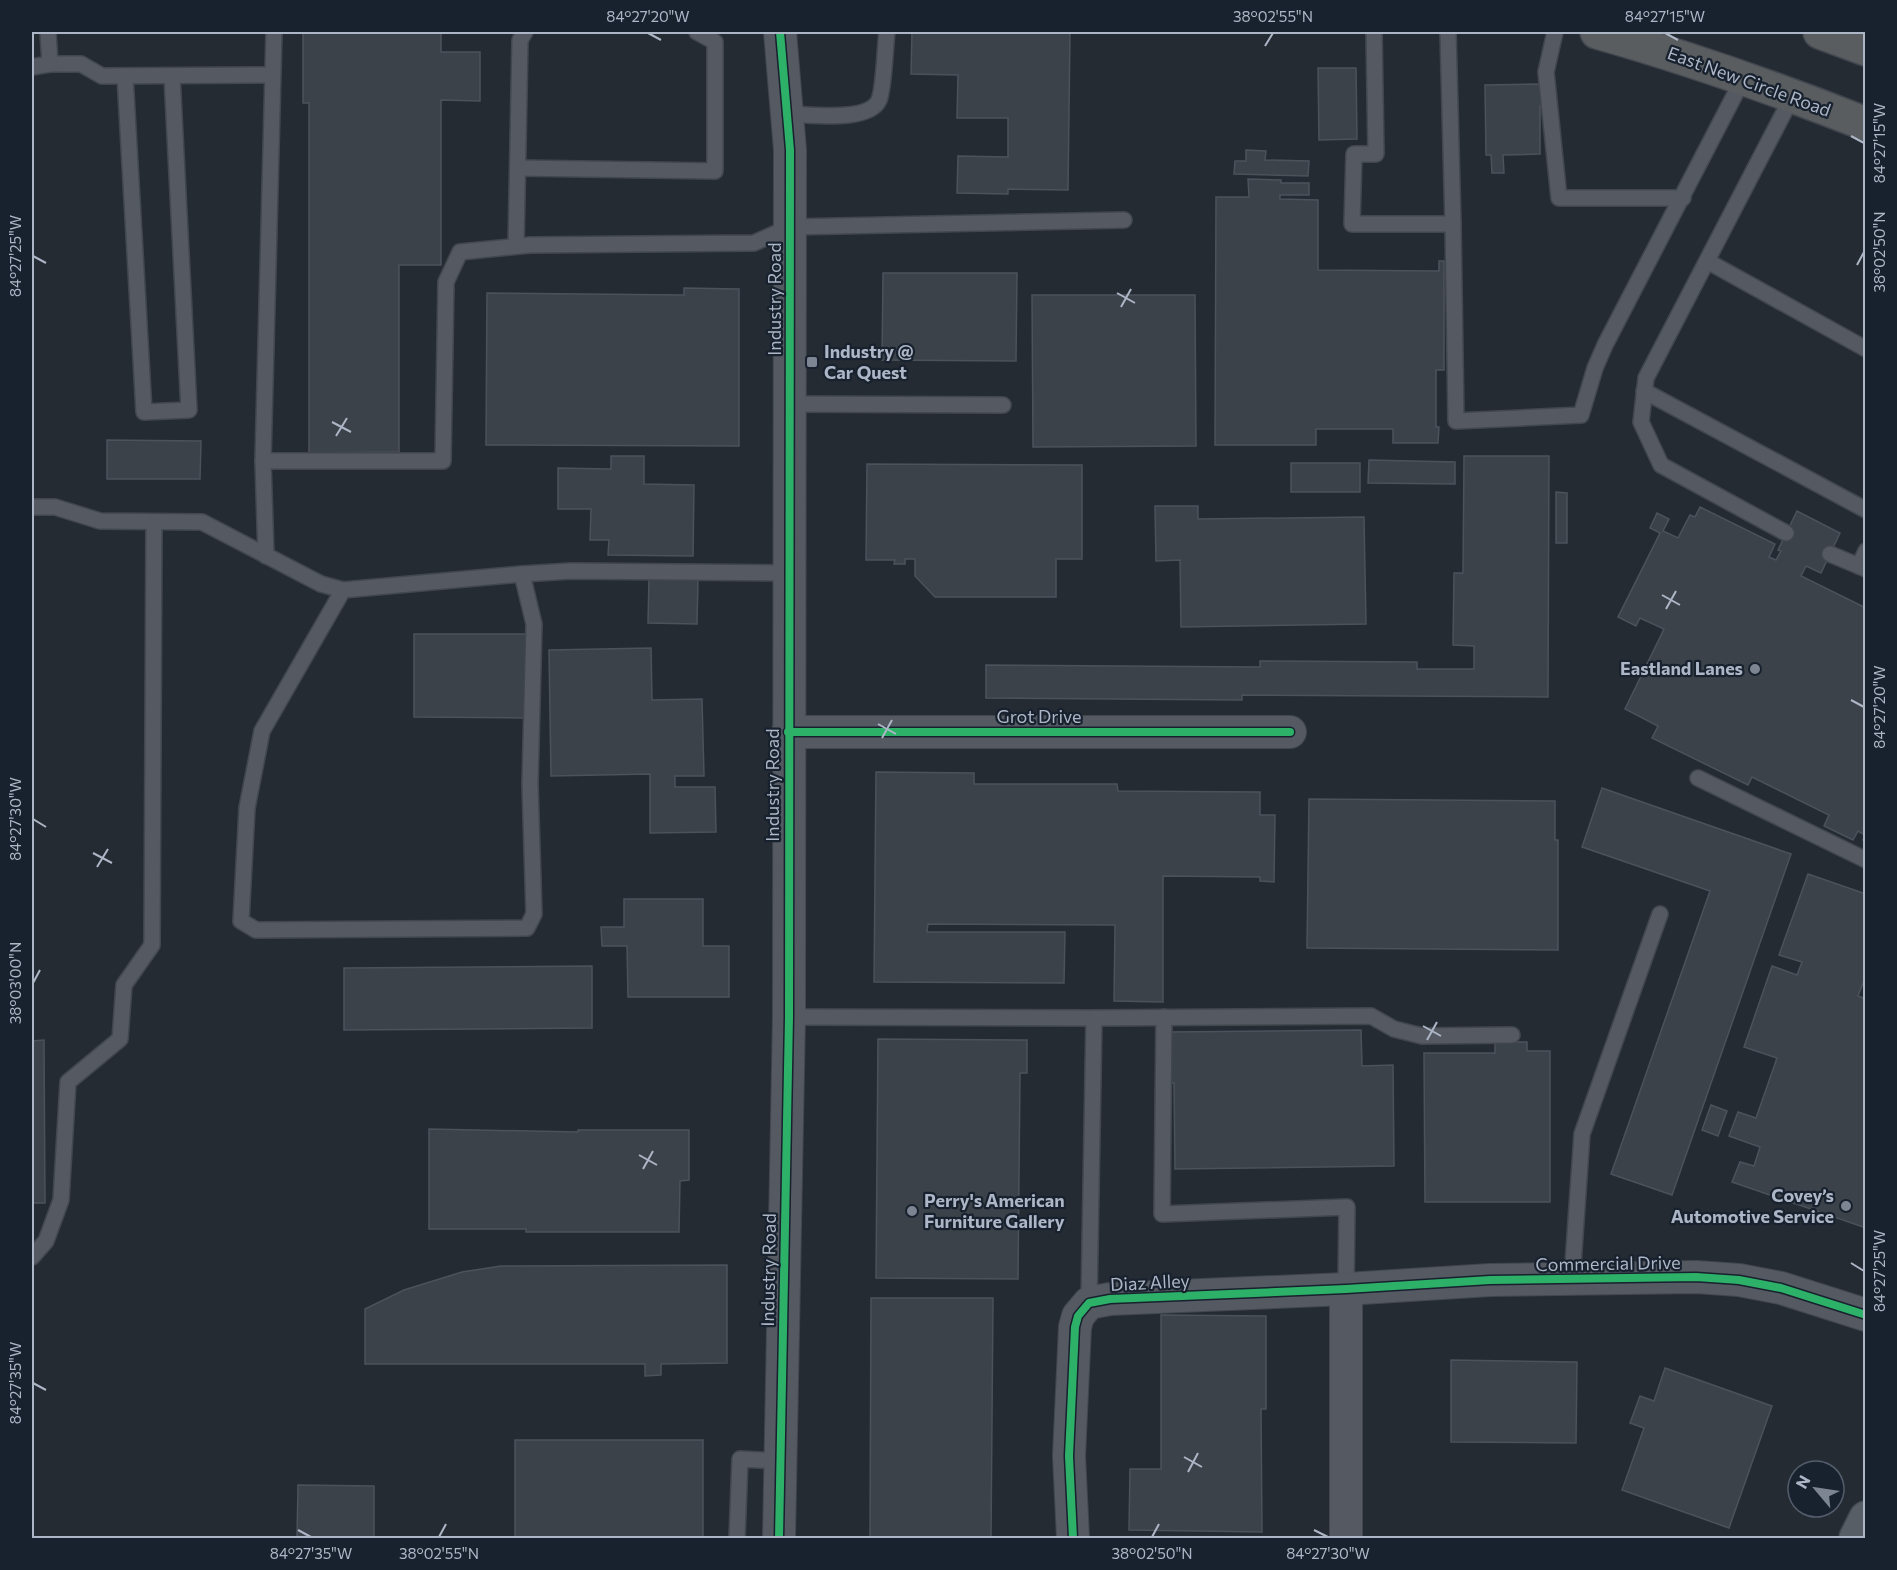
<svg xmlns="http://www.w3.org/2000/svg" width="1897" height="1570" font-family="Commissioner,sans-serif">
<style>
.building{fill:#3c4249;stroke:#4c525c;stroke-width:1.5}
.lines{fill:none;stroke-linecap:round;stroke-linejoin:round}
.lane-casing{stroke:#42474e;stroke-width:18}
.street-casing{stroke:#42474e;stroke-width:34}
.secondary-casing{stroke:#42474e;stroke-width:36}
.highway-casing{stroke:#41464f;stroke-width:36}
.lane{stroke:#545962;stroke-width:15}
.street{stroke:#545962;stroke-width:32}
.secondary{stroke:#585e66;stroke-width:33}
.highway{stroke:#5a5d60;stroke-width:33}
.cycleway-casing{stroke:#18212e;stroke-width:11}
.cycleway{stroke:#2db169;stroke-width:8}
.ticks{fill:none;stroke:#adb6c6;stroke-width:2}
.poi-dot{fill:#7d8593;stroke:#18212e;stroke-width:2}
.labels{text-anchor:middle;stroke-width:4.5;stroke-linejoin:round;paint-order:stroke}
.street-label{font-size:18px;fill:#adb6c6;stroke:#18212e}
.poi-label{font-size:18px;font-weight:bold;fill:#adb6c6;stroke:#18212e;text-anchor:start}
.neatline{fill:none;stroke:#adb6c6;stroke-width:2}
.ticks-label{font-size:15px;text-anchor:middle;fill:#adb6c6}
</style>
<rect width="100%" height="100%" fill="#252b33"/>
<g class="building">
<path d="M 303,32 L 441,32 L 441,52 L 480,52 L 480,101 L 441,100 L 441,265 L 399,265 L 399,452 L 309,453 L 309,103 L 303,103 Z"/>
<path d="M 912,32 L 1070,32 L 1068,190 L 1008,189 L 1008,194 L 957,193 L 958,156 L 1008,157 L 1008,118 L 957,118 L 958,75 L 911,74 Z"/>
<path d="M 1318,68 L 1356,68 L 1357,139 L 1319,140 Z"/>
<path d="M 1540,84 L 1540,94 L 1544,94 L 1545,106 L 1540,106 L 1540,154 L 1503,155 L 1504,173 L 1492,173 L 1491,155 L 1486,155 L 1485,85 Z"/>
<path d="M 1246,150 L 1266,151 L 1265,160 L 1309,161 L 1308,176 L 1234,174 L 1235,161 L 1246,161 Z"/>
<path d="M 1248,179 L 1281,180 L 1281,183 L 1309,183 L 1309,195 L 1280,195 L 1280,199 L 1318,200 L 1318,270 L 1439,271 L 1439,261 L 1444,261 L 1444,370 L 1436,370 L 1436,427 L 1439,427 L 1438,443 L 1393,443 L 1393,429 L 1316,429 L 1316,445 L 1215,445 L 1216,197 L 1249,197 Z"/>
<path d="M 883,273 L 1017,273 L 1016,361 L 882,360 Z"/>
<path d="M 684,288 L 739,289 L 739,446 L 486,445 L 487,293 L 684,295 Z"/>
<path d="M 1032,295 L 1195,295 L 1196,446 L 1033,447 Z"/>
<path d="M 107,440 L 201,441 L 200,479 L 107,479 Z"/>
<path d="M 611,456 L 644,456 L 644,484 L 694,485 L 693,556 L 608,555 L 609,540 L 590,540 L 591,509 L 558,509 L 558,468 L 611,469 Z"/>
<path d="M 1464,456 L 1549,456 L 1548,697 L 1242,695 L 1242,700 L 986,698 L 986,665 L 1260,667 L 1260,661 L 1417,662 L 1417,669 L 1474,669 L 1474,646 L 1453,645 L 1454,573 L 1463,573 Z"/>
<path d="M 1369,460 L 1455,462 L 1455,484 L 1368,483 Z"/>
<rect x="1291" y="463" width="69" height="29"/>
<path d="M 867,464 L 1082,465 L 1082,559 L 1056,559 L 1056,597 L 935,597 L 915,576 L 915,559 L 905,559 L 905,564 L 894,564 L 895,560 L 866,560 Z"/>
<path d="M 1556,492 L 1567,493 L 1567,543 L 1556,543 Z"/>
<path d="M 1155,506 L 1198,506 L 1198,519 L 1364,517 L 1366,624 L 1181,627 L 1180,560 L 1156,561 Z"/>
<path d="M 1700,507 L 1775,544 L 1769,557 L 1776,560 L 1781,551 L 1778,550 L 1797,511 L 1840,533 L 1821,573 L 1806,566 L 1801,576 L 1866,608 L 1866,842 L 1863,840 L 1865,835 L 1858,831 L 1853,840 L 1824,826 L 1829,815 L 1752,777 L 1748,785 L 1652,738 L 1658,726 L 1625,709 L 1664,629 L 1640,618 L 1636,626 L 1618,617 L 1660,533 L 1650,528 L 1657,513 L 1669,519 L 1663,531 L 1678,538 L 1690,515 L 1695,517 Z"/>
<path d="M 649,579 L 698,580 L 697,624 L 648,623 Z"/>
<path d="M 414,634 L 528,634 L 528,718 L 414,717 Z"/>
<path d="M 651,648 L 652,700 L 702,699 L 704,776 L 675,776 L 675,787 L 715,787 L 716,832 L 650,833 L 650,774 L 551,776 L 549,650 Z"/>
<path d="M 876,772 L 974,773 L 974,784 L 1117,784 L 1118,791 L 1260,792 L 1260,815 L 1275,815 L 1274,882 L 1260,881 L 1260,877 L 1163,876 L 1163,1002 L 1114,1001 L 1115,925 L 928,924 L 927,932 L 1065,932 L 1064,983 L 874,982 Z"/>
<path d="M 1602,788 L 1791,854 L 1672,1195 L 1611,1174 L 1710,891 L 1582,847 Z"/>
<path d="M 1309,799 L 1555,801 L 1555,840 L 1558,840 L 1558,950 L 1307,948 Z"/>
<path d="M 1808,874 L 1866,894 L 1866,975 L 1858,996 L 1866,999 L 1866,1228 L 1732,1182 L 1740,1162 L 1754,1166 L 1760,1147 L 1729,1136 L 1738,1112 L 1756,1118 L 1777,1058 L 1744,1047 L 1772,966 L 1797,975 L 1802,962 L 1779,955 Z"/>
<path d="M 624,899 L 703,899 L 703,946 L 729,946 L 729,997 L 628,997 L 627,946 L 602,946 L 601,927 L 624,927 Z"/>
<path d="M 592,966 L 592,1028 L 344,1030 L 344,968 Z"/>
<path d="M 1361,1030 L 1362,1066 L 1393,1065 L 1394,1166 L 1175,1169 L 1174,1083 L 1168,1083 L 1168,1032 Z"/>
<path d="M 878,1039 L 1027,1040 L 1027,1073 L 1020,1073 L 1018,1279 L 876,1278 Z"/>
<path d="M 44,1040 L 45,1203 L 32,1203 L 32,1041 Z"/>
<path d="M 1495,1042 L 1527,1042 L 1527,1051 L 1550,1051 L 1550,1202 L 1425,1202 L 1424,1053 L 1495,1053 Z"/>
<path d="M 1711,1105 L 1727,1111 L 1718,1136 L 1702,1130 Z"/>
<path d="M 429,1129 L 578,1132 L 578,1130 L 689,1130 L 689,1180 L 680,1181 L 679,1232 L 526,1232 L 526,1229 L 429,1229 Z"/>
<path d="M 727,1265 L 727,1363 L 661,1364 L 661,1375 L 645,1376 L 645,1364 L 365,1364 L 365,1309 L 404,1290 L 462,1272 L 501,1266 Z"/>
<path d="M 871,1298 L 993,1298 L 991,1538 L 870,1538 Z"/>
<path d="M 1161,1315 L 1266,1316 L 1266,1409 L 1261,1409 L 1262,1532 L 1129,1530 L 1130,1469 L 1161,1469 Z"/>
<path d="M 1451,1360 L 1577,1362 L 1576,1443 L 1451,1442 Z"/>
<path d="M 1665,1368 L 1772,1406 L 1729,1528 L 1622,1490 L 1644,1428 L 1630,1423 L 1640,1396 L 1654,1401 Z"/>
<rect x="515" y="1440" width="188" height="98"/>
<path d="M 298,1485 L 374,1486 L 374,1538 L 297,1538 Z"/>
</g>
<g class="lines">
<g class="lane-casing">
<g id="lane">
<path d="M 1374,32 L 1376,154 L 1354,154 L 1352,224 L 1453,224 L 1456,421 L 1581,415 L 1595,368 L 1605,345 L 1744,77"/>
<path d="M 1448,32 L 1453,224"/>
<path d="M 1555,32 L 1546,72 L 1559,198 L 1683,198"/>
<path d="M 50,64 L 81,64 L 102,76 L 272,75"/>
<path d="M 32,67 L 50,64 L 48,32"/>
<path d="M 125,76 L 144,412 L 189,410 L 172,76"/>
<path d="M 787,114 C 809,114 869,123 879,100 C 884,89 885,47 887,32"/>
<path d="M 518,168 L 715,171 L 715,42 L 697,32"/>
<path d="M 516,246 L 520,40 L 525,32"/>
<path d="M 1707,261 L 1866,349"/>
<path d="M 1644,391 L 1866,510"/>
<path d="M 789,404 L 1003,405"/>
<path d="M 263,461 L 274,32"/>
<path d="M 32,507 L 55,507 L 100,521 L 202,522 L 321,584 L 343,590 L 522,574 L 534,624 L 530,784 L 534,914 L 527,928 L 256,930 L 241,921 L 247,808 L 262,731 L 343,590"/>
<path d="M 1786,533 L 1661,465 L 1641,422 L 1646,378 L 1793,95"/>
<path d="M 1830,554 L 1866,569"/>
<path d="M 266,556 L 263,461 L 443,461 L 446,282 L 460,252 L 530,245 L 754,243 L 790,227 L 1124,220"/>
<path d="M 1859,566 L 1866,551"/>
<path d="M 522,574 L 571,571 L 789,573"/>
<path d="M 1698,778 L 1866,860"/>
<path d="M 789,1017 L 1094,1018 L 1089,1303"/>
<path d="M 1164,1017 L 1162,1214 L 1347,1207 L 1346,1289"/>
<path d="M 1094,1018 L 1371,1016 L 1394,1029 L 1422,1036 L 1512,1035"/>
<path d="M 32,1257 L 46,1241 L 61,1200 L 68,1082 L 120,1039 L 124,985 L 152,945 L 154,522"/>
<path d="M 1572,1279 L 1582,1134 L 1660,914"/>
<path d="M 737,1538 L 740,1459 L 780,1461"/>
</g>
</g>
<g class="street-casing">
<g id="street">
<path d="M 788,732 L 1290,732"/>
<path d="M 779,1538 L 789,1017 L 790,150 L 780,32"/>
<path d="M 1073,1538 L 1069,1456 L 1075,1327 L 1078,1316 L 1089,1303 L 1110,1299 L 1346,1289 L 1490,1280 L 1696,1277 L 1739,1280 L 1781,1288 L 1866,1315"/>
<path d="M 1346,1538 L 1346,1289"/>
</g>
</g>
<g class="secondary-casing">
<path id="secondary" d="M 1856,1538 L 1866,1518"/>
</g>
<g class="highway-casing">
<g id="highway">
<path d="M 1597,32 C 1689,58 1777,89 1866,124"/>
<path d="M 1820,32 L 1866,49"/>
</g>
</g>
<use href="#lane" class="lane"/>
<use href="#street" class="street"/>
<use href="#secondary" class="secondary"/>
<use href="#highway" class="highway"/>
<g class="cycleway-casing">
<g id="cycleway">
<path d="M 788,732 L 1290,732"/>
<path d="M 779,1538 L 789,1017 L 790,150 L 780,32"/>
<path d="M 1073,1538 L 1069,1456 L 1075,1327 L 1078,1316 L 1089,1303 L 1110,1299 L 1346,1289 L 1490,1280 L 1696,1277 L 1739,1280 L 1781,1288 L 1866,1315"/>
</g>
</g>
<use href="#cycleway" class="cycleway"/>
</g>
<path class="ticks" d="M 648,33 L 661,40M 1665,33 L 1678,40M 1265,46 L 1273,33M 1851,136 L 1864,143M 33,256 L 46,263M 1857,265 L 1864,252M 1117,293 L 1135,303M 1121,307 L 1131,289M 332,422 L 351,432M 336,436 L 347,418M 1662,595 L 1680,605M 1666,609 L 1676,591M 1851,700 L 1864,707M 878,724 L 896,734M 882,738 L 892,720M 33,819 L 46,827M 93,853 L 112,863M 97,867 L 108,849M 33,983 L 40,970M 1423,1026 L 1441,1036M 1427,1040 L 1437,1022M 639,1155 L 657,1165M 643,1169 L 653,1151M 1851,1263 L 1864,1271M 33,1383 L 46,1390M 1184,1457 L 1202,1467M 1188,1472 L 1198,1453M 298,1530 L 311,1537M 1314,1530 L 1328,1537M 439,1537 L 446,1524M 1152,1537 L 1159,1524"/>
<g class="poi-dot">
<rect x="806" y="356" width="12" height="12" rx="3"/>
<circle cx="1755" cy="669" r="6"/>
<circle cx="1846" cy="1206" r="6"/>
<circle cx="912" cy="1211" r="6"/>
</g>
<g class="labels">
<g class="street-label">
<text transform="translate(1749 82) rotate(20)" y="6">East New Circle Road</text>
<text transform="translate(775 299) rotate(-90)" y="6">Industry Road</text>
<text x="1039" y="723">Grot Drive</text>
<text transform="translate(773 785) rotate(-90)" y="6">Industry Road</text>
<text transform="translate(1608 1264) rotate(-1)" y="6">Commercial Drive</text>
<text transform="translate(769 1270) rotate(-89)" y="6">Industry Road</text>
<text transform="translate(1150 1283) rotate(-3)" y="6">Diaz Alley</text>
</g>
<g class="poi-label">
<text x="824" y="358">Industry @<tspan x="824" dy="21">Car Quest</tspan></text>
<text x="1743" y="675" text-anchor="end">Eastland Lanes</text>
<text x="1834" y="1202" text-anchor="end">Covey’s<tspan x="1834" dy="21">Automotive Service</tspan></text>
<text x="924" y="1207">Perry's American<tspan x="924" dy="21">Furniture Gallery</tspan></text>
</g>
</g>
<rect width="1897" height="1570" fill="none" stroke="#18212e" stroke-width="66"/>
<g transform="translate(1816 1489) rotate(299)"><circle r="28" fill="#18212e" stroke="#545d6b" stroke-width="1.5"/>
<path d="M0-4.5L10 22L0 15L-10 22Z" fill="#7d8593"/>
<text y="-9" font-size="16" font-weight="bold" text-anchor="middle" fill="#adb6c6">N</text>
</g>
<rect x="33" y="33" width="1831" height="1504" class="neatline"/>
<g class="ticks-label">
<text x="648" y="22">84°27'20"W</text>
<text x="1273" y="22">38°02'55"N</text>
<text x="1665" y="22">84°27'15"W</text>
<text transform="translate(1880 143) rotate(-90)" y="5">84°27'15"W</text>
<text transform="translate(1880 252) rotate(-90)" y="5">38°02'50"N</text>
<text transform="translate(16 256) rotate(-90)" y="5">84°27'25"W</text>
<text transform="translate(1880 707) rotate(-90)" y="5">84°27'20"W</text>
<text transform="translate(16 819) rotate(-90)" y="5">84°27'30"W</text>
<text transform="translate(16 983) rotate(-90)" y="5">38°03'00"N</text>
<text transform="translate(1880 1271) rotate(-90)" y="5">84°27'25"W</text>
<text transform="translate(16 1383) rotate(-90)" y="5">84°27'35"W</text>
<text x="311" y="1559">84°27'35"W</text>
<text x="439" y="1559">38°02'55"N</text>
<text x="1152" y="1559">38°02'50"N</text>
<text x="1328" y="1559">84°27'30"W</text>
</g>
</svg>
